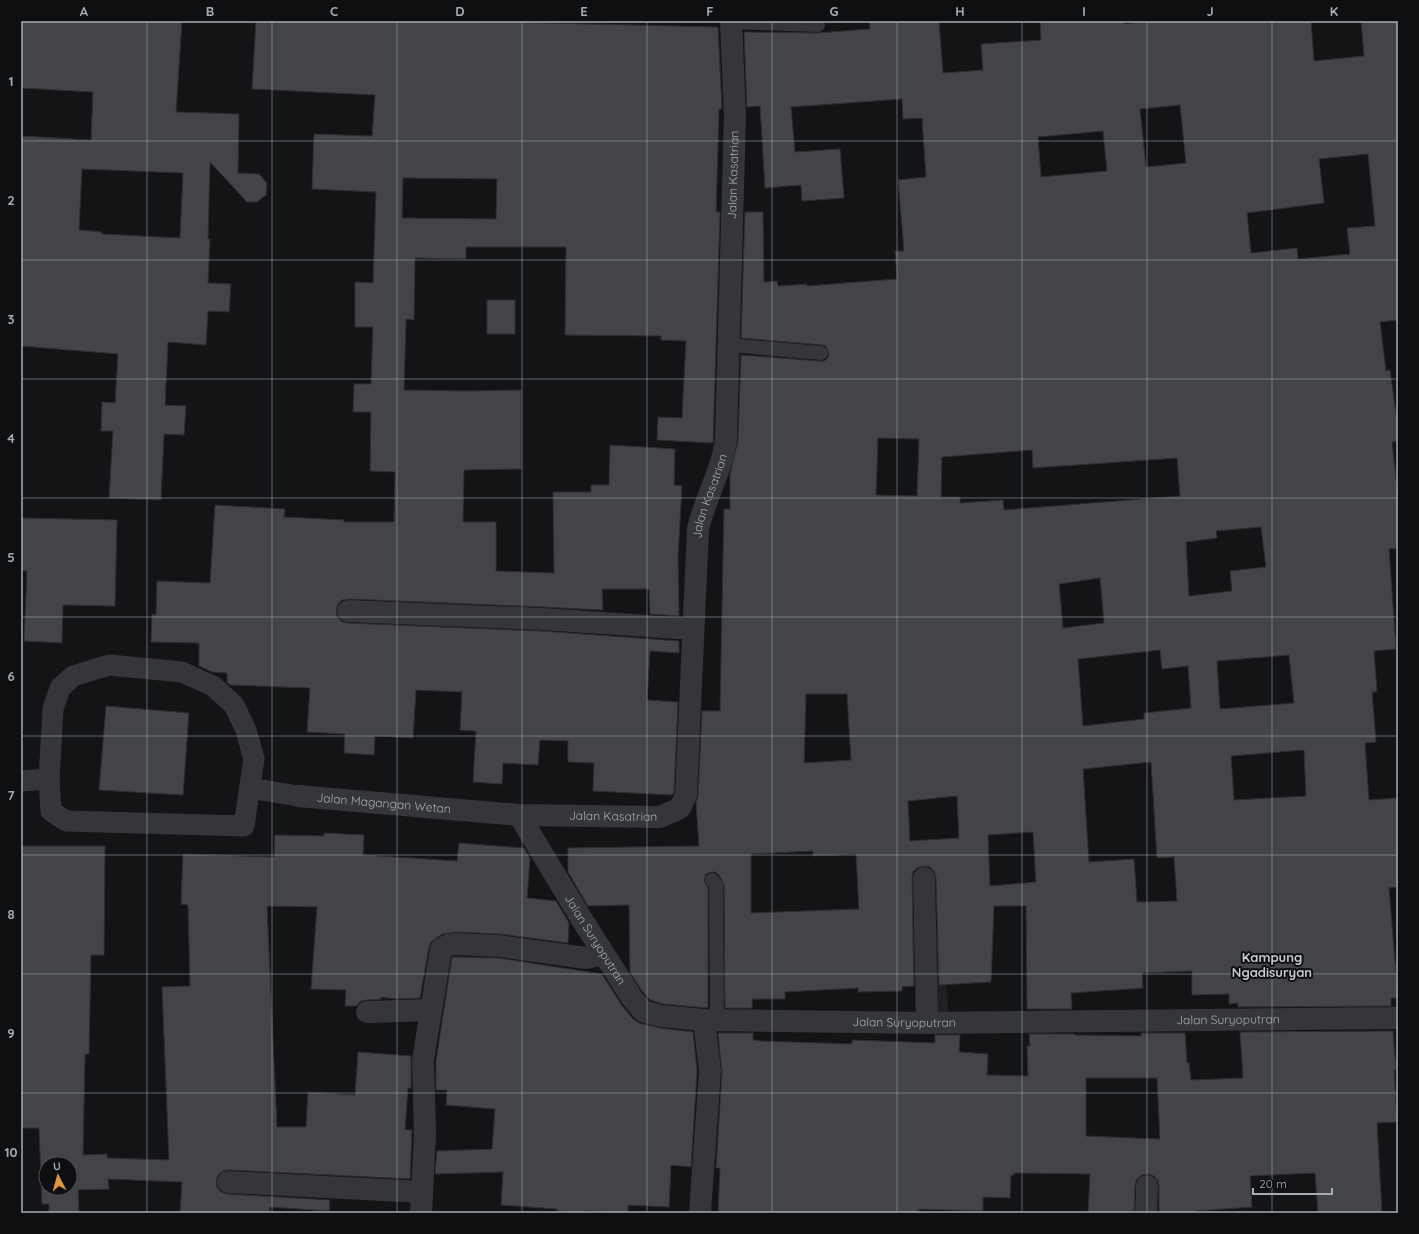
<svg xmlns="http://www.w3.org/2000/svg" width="1419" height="1234" font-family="Quicksand,sans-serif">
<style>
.built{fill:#1f2022}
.building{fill:#424448;stroke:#2e2e31;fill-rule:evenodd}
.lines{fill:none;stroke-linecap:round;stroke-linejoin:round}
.service{stroke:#353639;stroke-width:14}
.pedestrian{stroke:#353639;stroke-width:21}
.minor{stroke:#353639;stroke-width:22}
.grid{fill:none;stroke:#a6acb4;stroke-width:1;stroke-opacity:0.55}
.labels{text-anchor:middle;stroke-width:4;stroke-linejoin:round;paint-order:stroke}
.street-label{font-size:12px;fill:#a6acb4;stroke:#0e0f10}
.neighbourhood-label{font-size:13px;font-weight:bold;fill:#c7cbd0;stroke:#0e0f10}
.neatline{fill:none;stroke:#a6acb4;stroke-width:1.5}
.grid-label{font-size:13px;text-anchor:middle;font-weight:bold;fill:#a6acb4}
</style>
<rect width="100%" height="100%" fill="#131415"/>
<path class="built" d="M 944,927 L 948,1014 L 927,1015 L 923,928 Z"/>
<g class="building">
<path d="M 21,21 L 182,21 L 176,112 L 239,114 L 238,173 L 259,174 L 267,183 L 266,195 L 257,202 L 247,202 L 210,162 L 208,239 L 210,239 L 208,283 L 231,284 L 229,312 L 208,311 L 206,345 L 168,342 L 165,405 L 186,406 L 184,435 L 164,434 L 161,500 L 109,498 L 113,431 L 101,431 L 102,402 L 115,403 L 118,354 L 21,346 L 21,136 L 91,140 L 93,92 L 21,88 ZM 82,169 L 183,173 L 180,238 L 102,234 L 102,232 L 79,230 Z"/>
<path d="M 256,21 L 459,21 L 718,27 L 722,109 L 719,109 L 716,212 L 720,212 L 713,443 L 657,440 L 658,417 L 682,418 L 686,341 L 661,340 L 661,336 L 565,335 L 566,247 L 466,247 L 466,259 L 415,258 L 414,320 L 406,319 L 404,390 L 467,391 L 521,390 L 521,469 L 464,470 L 463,522 L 496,522 L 496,571 L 554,573 L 553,492 L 591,492 L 591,485 L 609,485 L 610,445 L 675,449 L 674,485 L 682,486 L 678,557 L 679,616 L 650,614 L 649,589 L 602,589 L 603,610 L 543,607 L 349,599 L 342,600 L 338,604 L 336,610 L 337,617 L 342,622 L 347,623 L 541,631 L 679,641 L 679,653 L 650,651 L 647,700 L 678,702 L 674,792 L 672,795 L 593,791 L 594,763 L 568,762 L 568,741 L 540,740 L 538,765 L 503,763 L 502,784 L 473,782 L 476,731 L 460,730 L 462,692 L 416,690 L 413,738 L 375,736 L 374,755 L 344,753 L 345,734 L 307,732 L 310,688 L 230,685 L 227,682 L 227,673 L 212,672 L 199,666 L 199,643 L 151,642 L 152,614 L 156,615 L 157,581 L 210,583 L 215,505 L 285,509 L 284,517 L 344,520 L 344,522 L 394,522 L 395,472 L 370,471 L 371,412 L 353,412 L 354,384 L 371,384 L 373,327 L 355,327 L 355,282 L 373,283 L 376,192 L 312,189 L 314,134 L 372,136 L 375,95 L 252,89 ZM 403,178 L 497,179 L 496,219 L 402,218 Z"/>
<path d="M 869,21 L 939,21 L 943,73 L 983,70 L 981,44 L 1041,40 L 1040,21 L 1124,21 L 1124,24 L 1153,21 L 1311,21 L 1314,61 L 1364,56 L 1361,21 L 1398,21 L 1398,320 L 1380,322 L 1386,371 L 1390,370 L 1396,414 L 1398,414 L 1398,441 L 1392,442 L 1398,498 L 1398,548 L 1389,549 L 1396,649 L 1374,651 L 1377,692 L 1372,692 L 1376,742 L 1365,743 L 1369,800 L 1398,798 L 1398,887 L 1389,888 L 1398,998 L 1391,998 L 1391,1006 L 1238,1007 L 1238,1003 L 1229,1004 L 1229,994 L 1192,995 L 1192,971 L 1142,973 L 1143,988 L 1071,993 L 1072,1009 L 1027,1009 L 1026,906 L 994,906 L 991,982 L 939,985 L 936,878 L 934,871 L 930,867 L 924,866 L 917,868 L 913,872 L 912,878 L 914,986 L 902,987 L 902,991 L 858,992 L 858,988 L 785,992 L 785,999 L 752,999 L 752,1008 L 725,1008 L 724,885 L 719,875 L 715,872 L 711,872 L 706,874 L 704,881 L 708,888 L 708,1008 L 663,1004 L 650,1000 L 642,991 L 630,972 L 629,905 L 588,906 L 568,872 L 568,848 L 699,846 L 696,803 L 698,796 L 702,711 L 720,711 L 724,509 L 730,509 L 730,474 L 738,441 L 741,355 L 820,361 L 824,361 L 828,358 L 829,353 L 826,346 L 822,345 L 741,338 L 745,212 L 763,212 L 764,282 L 777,281 L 778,286 L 807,284 L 807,286 L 897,279 L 895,251 L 904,251 L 898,180 L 926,177 L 922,118 L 903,119 L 902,99 L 791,107 L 795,152 L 840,149 L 844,198 L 802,201 L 801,185 L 765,188 L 760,106 L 747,107 L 744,32 L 818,33 L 870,29 ZM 1180,105 L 1186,163 L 1146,167 L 1140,109 ZM 1103,131 L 1107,171 L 1041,177 L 1038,137 ZM 1368,154 L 1375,226 L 1347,228 L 1350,254 L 1298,259 L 1297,248 L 1251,253 L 1247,213 L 1324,203 L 1319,159 ZM 878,438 L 919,439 L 917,496 L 876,495 ZM 1032,450 L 1033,468 L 1177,458 L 1180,496 L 1004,510 L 1003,500 L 960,503 L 960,497 L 941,497 L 942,457 ZM 1261,527 L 1266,567 L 1230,571 L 1232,591 L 1189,596 L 1186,542 L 1217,538 L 1216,531 ZM 1100,578 L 1104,623 L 1063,628 L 1059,584 ZM 1160,650 L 1162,669 L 1188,666 L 1191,708 L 1144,713 L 1144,719 L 1083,726 L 1078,659 ZM 1289,655 L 1294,703 L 1220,709 L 1217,661 ZM 806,694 L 847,694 L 851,760 L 804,763 ZM 1304,750 L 1306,796 L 1234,800 L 1231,756 ZM 1151,762 L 1157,858 L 1174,857 L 1177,901 L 1137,902 L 1134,859 L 1089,862 L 1083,769 ZM 957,796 L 959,838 L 910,841 L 908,801 ZM 1033,832 L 1036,882 L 990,886 L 988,835 ZM 813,851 L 813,856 L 856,854 L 859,909 L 751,913 L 751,854 Z"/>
<rect x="487" y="300" width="28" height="34"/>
<path d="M 21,518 L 117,520 L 115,606 L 63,605 L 62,643 L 24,641 L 27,571 L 21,571 Z"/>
<path d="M 106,706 L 189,713 L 183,795 L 99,790 Z"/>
<path d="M 324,833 L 364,835 L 363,855 L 457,861 L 459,843 L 524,848 L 530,858 L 527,898 L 556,901 L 569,923 L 568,943 L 500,934 L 456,932 L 442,934 L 431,942 L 429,947 L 420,998 L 396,999 L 381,997 L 381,999 L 367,1000 L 361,1001 L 356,1006 L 345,1006 L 346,990 L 311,989 L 317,907 L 267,906 L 277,1127 L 306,1127 L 308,1092 L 355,1095 L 358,1052 L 411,1056 L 411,1088 L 408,1088 L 405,1130 L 412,1130 L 410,1179 L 229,1170 L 223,1171 L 218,1175 L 216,1181 L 217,1187 L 221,1192 L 227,1194 L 330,1200 L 329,1211 L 270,1207 L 269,1213 L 180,1213 L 182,1182 L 108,1179 L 109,1189 L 78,1190 L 79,1213 L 49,1213 L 49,1204 L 42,1204 L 39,1128 L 21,1128 L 21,846 L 105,846 L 104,955 L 91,955 L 89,1054 L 85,1054 L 83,1155 L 107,1154 L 107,1158 L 169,1160 L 162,987 L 190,986 L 188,905 L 181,904 L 183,854 L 274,857 L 275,835 L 324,836 ZM 46,1164 L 70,1164 L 70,1188 L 46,1188 Z"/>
<path d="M 452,957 L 498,958 L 602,974 L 622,1006 L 633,1019 L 639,1023 L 660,1028 L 693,1032 L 697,1071 L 691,1167 L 671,1165 L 669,1207 L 628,1205 L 628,1213 L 585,1211 L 584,1213 L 557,1211 L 557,1209 L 501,1205 L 503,1172 L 435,1174 L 437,1151 L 492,1149 L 495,1109 L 446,1105 L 447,1090 L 436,1090 L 436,1061 Z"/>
<path d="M 1393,1031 L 1396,1070 L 1394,1070 L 1397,1122 L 1377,1123 L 1382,1213 L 1318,1213 L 1315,1173 L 1250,1176 L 1252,1207 L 1196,1211 L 1196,1213 L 1159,1213 L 1159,1186 L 1158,1181 L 1154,1176 L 1148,1174 L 1142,1175 L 1136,1180 L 1135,1186 L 1134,1213 L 1088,1213 L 1090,1174 L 1014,1173 L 1014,1175 L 1011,1175 L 1010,1198 L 983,1197 L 983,1211 L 919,1209 L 919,1211 L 917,1211 L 916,1213 L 718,1213 L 720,1168 L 716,1168 L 722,1072 L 718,1033 L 753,1033 L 753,1040 L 761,1041 L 852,1044 L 852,1040 L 935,1043 L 935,1035 L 960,1035 L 959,1052 L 988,1054 L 987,1075 L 1028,1076 L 1027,1046 L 1030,1046 L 1029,1034 L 1074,1034 L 1074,1035 L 1141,1036 L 1141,1033 L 1185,1033 L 1187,1063 L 1189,1063 L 1191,1080 L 1243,1078 L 1240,1032 ZM 1086,1078 L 1157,1078 L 1160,1139 L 1086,1136 Z"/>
</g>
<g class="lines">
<g class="service">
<path d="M 731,22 L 818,25"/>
<path d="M 729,345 L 821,353"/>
<path d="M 712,880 L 716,885 L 717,1020"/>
</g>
<g class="pedestrian">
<path d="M 109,665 L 182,672 L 213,686 L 234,705 L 246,730 L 254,759 L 244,826 L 66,821 L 51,811 L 49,779 L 53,709 L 60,688 L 73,676 Z"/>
<path d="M 21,781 L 49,779"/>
<path d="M 250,788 L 298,796"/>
</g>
<g class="minor">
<path d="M 348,611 L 542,619 L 693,629"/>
<path id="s1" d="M 298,796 L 519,815 L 660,817 L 680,808 L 686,795 L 698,529 C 705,498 722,471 726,439 L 735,115 L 731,21"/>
<path id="s2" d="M 519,815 L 581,918 L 632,998 L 643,1011 L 649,1013 L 661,1016 L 704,1020 L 927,1023 L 1398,1018"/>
<path d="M 924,878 L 927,1023"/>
<path d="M 367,1012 L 431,1010"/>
<path d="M 228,1182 L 421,1192"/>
<path d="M 421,1213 L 425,1134 L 423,1060 L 441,949 L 448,945 L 456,944 L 499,946 L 586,958 L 603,954"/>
<path d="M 700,1213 L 710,1071 L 704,1020"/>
<path d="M 1146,1213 L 1147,1186"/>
</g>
</g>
<path class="grid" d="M 147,21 L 147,1213M 272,21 L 272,1213M 397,21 L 397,1213M 522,21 L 522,1213M 647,21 L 647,1213M 772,21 L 772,1213M 897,21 L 897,1213M 1022,21 L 1022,1213M 1147,21 L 1147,1213M 1272,21 L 1272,1213M 21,141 L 1398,141M 21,260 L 1398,260M 21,379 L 1398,379M 21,498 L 1398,498M 21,617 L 1398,617M 21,736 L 1398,736M 21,855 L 1398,855M 21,974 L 1398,974M 21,1093 L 1398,1093"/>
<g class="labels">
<g class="street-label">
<text dy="4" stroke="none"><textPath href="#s1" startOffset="1024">Jalan Kasatrian</textPath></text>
<text dy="4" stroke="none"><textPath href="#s1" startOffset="700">Jalan Kasatrian</textPath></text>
<text dy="4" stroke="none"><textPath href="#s1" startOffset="86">Jalan Magangan Wetan</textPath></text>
<text dy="4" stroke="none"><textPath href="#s1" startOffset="316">Jalan Kasatrian</textPath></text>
<text dy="4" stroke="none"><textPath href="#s2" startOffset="146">Jalan Suryoputran</textPath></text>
<text dy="4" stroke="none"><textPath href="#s2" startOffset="818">Jalan Suryoputran</textPath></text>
<text dy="4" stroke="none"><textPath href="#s2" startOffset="494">Jalan Suryoputran</textPath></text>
</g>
<g class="neighbourhood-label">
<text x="1272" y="962">Kampung<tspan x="1272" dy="15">Ngadisuryan</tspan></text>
</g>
</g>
<rect width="1419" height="1234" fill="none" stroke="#0e0f10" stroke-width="44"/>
<g transform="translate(58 1176) rotate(354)"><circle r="19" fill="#0e0f10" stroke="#4b4e52"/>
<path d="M0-3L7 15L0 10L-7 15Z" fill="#df9441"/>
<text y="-6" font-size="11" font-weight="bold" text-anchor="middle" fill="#a6acb4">U</text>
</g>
<path d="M1253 1188v6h79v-6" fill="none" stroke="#a6acb4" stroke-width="2"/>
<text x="1259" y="1188" font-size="12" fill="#a6acb4" stroke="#0e0f10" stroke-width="3" paint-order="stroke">20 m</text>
<rect x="22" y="22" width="1375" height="1190" class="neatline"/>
<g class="grid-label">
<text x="84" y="16">A</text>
<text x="210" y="16">B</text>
<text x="334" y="16">C</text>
<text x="460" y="16">D</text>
<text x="584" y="16">E</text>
<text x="710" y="16">F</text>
<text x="834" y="16">G</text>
<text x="960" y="16">H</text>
<text x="1084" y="16">I</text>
<text x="1210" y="16">J</text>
<text x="1334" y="16">K</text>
<text x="11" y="86">1</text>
<text x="11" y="205">2</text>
<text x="11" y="324">3</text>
<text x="11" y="443">4</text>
<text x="11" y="562">5</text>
<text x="11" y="681">6</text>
<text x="11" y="800">7</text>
<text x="11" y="919">8</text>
<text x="11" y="1038">9</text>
<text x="11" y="1157">10</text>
</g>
</svg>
